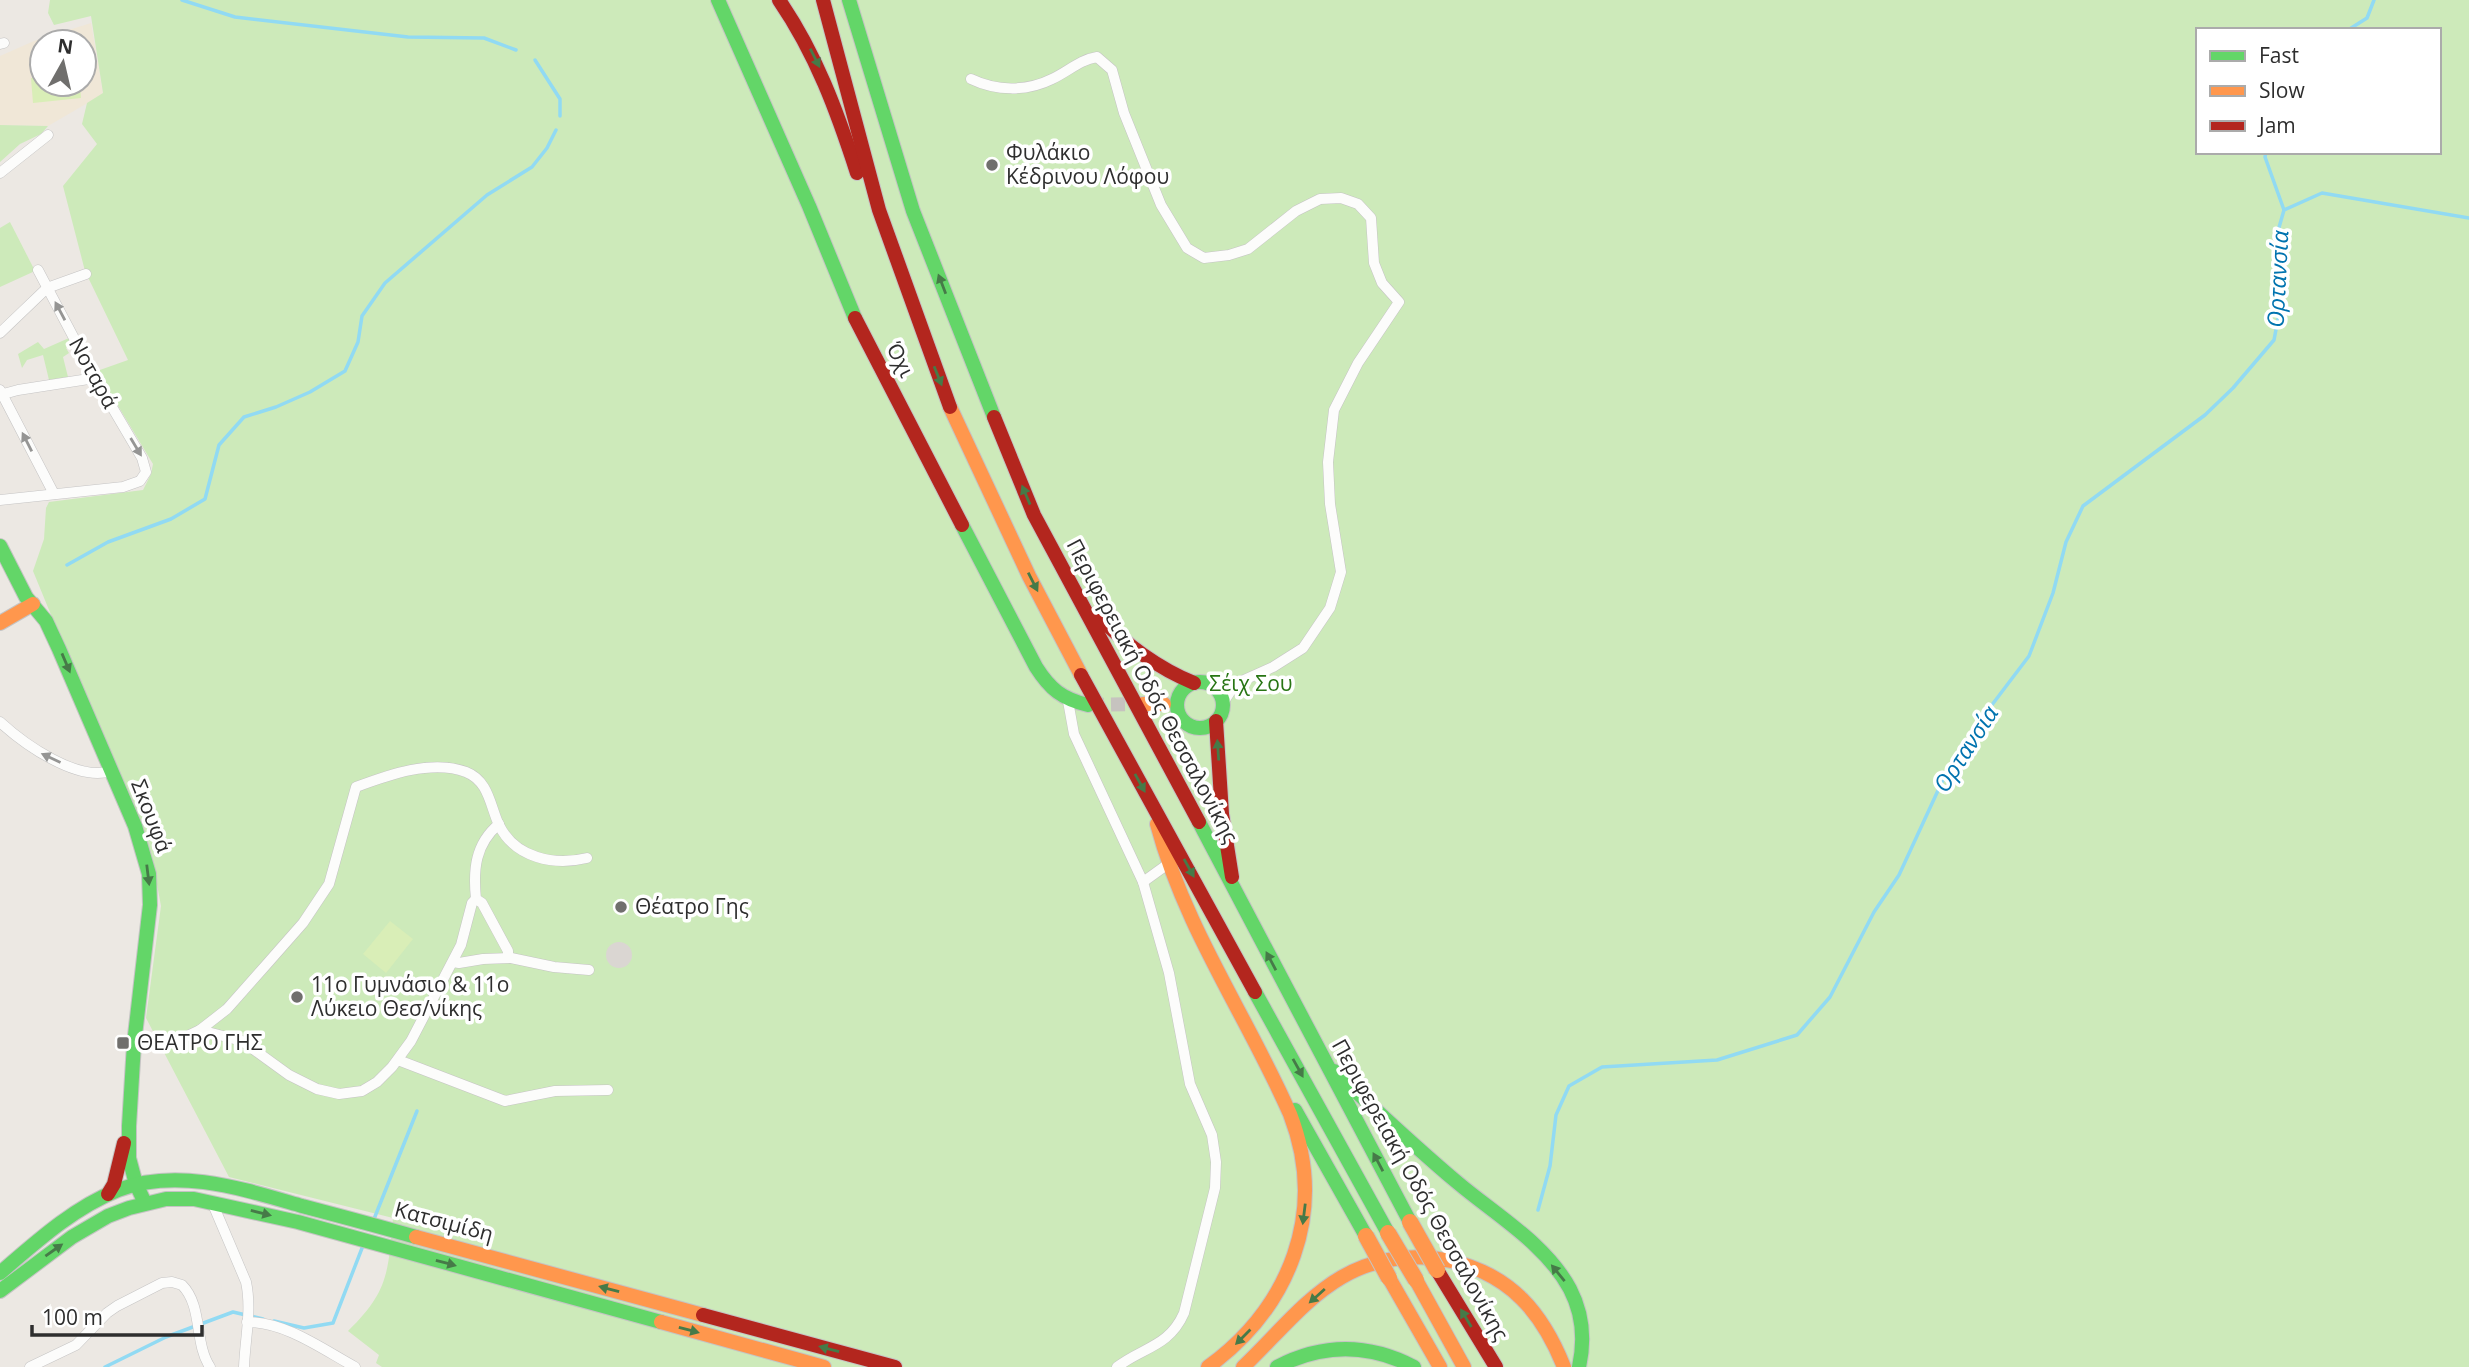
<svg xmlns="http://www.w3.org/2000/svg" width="2469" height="1367" font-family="'Open Sans',sans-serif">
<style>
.education{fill:#f0e7d7;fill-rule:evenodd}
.green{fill:#cdeaba;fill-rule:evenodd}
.pitch{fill:#d9eeb7}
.plaza{fill:#dad6d2}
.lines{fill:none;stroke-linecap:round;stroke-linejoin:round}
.stream{stroke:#91daf3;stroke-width:3.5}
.secondary-tunnel{stroke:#c6c3bf;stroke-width:14;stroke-dasharray:14 7;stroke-linecap:butt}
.street-casing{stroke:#c5c4c4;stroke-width:11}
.fast-casing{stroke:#c5c4c4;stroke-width:16}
.slow-casing{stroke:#c5c4c4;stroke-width:16}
.jam-casing{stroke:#c5c4c4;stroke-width:16}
.street{stroke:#fcfcfb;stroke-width:10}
.fast{stroke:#63d668;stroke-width:14}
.slow{stroke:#ff974d;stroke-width:14}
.jam{stroke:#b3261e;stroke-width:14}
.slow-bridge-casing{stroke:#c6c5c3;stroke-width:18;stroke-linecap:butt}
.slow-bridge{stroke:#ff974d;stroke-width:16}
.oneway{fill:#467a48}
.oneway2{fill:#959594}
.poi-dot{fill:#706f6d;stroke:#fff;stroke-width:2.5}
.labels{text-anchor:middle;stroke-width:7;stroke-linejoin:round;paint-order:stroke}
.poi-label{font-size:21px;fill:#2e2e2e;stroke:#fff;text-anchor:start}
.street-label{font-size:21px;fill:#2e2e2e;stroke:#fff}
.park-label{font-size:21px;fill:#287514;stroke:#fff}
.water-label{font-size:23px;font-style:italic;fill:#0073af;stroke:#fff}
</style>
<rect width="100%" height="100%" fill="#ece8e3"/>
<path class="education" d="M 91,23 L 103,94 L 48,126 L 0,125 L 0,56 L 34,41 ZM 42,42 L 84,42 L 84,84 L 42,84 Z"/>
<g class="green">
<path d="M 50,0 L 2469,0 L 2469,1367 L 382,1367 L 376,1363 L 379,1355 L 348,1331 C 389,1291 388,1272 393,1218 L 229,1177 L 146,1018 L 161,906 L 153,863 L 33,571 L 44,539 L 46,508 L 49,502 L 143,490 L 151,474 L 153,464 L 97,371 L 128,360 L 85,271 L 63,186 L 97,144 L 82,124 L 87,103 L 103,93 L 91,16 L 54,25 L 48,13 ZM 2198,30 L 2439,30 L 2439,152 L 2198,152 Z"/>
<path d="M 0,125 L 48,126 L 41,134 L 20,144 L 0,162 Z"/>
<path d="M 10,222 L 35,271 L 0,287 L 0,228 Z"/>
<path d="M 69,338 L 72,345 L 66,348 L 69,353 L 63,357 L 68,377 L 49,380 L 43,355 L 27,360 L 22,368 L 18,354 L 38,342 L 44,349 Z"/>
</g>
<g class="pitch">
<path d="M 42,77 L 42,84 L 80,84 L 81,98 L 33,103 L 31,78 Z"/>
<path d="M 390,921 L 413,939 L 386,973 L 363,954 Z"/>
</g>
<circle class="plaza" cx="619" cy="955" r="13"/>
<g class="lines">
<g class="stream">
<path d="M 182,0 L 235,17 L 408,37 L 484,38 L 516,50"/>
<path d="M 2348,30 L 2367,18 L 2374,0"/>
<path d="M 535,60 L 560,99 L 560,116"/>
<path d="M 2266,152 L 2265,157 L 2284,210"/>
<path d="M 67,565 L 108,542 L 171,519 L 205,499 L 219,445 L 244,417 L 276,407 L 310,392 L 345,371 L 358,342 L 362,316 L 385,283 L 487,195 L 532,167 L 547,148 L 556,130"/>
<path d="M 1538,1210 L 1550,1166 L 1556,1115 L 1569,1086 L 1602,1067 L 1717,1060 L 1797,1035 L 1830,997 L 1874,912 L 1899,875 L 1947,771 L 1982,718 L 2029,656 L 2053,593 L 2066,542 L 2083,506 L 2205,415 L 2233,388 L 2274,340 L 2282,298 L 2282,250 L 2278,231 L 2284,210 L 2322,193 L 2469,218"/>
<path d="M 374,1219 L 417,1111"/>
<path d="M 274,1321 L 304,1328 L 333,1323 L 364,1243"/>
<path d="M 105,1367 L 166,1337 L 233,1312 L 263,1319"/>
</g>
<path class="secondary-tunnel" d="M 1090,705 L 1143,704"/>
<g class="street-casing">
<g id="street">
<path d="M 0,44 L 4,43"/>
<path d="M 971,79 C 996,91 1026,92 1052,79 C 1069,71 1079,60 1097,57 L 1112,70 L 1124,113 L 1161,205 L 1187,248 L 1204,258 L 1229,255 L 1248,249 L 1296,211 L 1320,199 L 1341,198 L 1358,204 L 1371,218 L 1374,263 L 1382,283 L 1399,302 L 1358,363 L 1334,410 L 1328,462 L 1330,504 L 1341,572 L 1330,608 L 1303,648 L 1273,667 L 1235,684"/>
<path d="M 0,173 L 48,135"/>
<path d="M 0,333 L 47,288 L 86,274"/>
<path d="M 0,390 L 54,494"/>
<path d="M 0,395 L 18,390 L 95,378"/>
<path d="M 0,500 L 123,487 L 140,481 L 146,472 L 142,458 L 95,378 L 38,270"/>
<path d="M 1211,685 L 1235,684 L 1223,703"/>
<path d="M 1068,701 L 1074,734 L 1143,882 L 1169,973 L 1190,1084 L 1212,1135 L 1216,1162 L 1215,1188 L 1184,1313 C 1169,1347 1143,1347 1117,1367"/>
<path d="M 0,722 C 24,744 77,782 111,771"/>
<path d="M 499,824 C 475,844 473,870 476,899 L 482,903 L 508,951 L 508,957 L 511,958"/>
<path d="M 1143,882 L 1168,864"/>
<path d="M 453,962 L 459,963 L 483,959 L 511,958 L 554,967 L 589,970"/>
<path d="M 200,1030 L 242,1041 L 289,1075 L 317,1089 L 339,1094 L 362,1091 L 377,1082 L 392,1067 L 411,1041 L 461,945 L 472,903 L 476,899"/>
<path d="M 134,1044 L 179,1040 L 200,1030 L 227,1009 L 266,965 L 303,923 L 329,884 L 356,787 C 388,775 432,759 466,772 C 489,781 490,806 499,825 C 515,858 554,866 587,858"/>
<path d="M 398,1060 L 505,1101 L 555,1091 L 608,1090"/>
<path d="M 212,1202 L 246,1282 C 252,1310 245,1339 244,1367"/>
<path d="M 247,1322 C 286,1322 322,1349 355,1367"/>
<path d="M 30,1367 L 76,1345 L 107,1313 L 117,1306 L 162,1283 L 172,1282 L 182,1285 C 203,1306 194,1343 210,1367"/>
</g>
</g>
<g class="fast-casing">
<g id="fast">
<path d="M 718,0 L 809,206 L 855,318"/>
<path d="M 849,0 L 913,211 L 994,417"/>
<path d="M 962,525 L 1036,667 C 1050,689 1062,699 1088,705"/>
<path d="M 0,546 L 26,597 L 46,621 L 59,649 L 135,826 L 149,874 L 150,905 L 134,1044 L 129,1126 L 129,1158 L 136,1184 L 145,1203"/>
<circle cx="1200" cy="705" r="23"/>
<path d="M 1199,822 L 1410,1222"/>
<path d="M 1255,992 L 1388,1233"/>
<path d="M 1334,1071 C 1375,1109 1415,1147 1458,1183 C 1496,1215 1546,1244 1570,1289 C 1583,1314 1585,1340 1579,1367"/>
<path d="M 1295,1110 L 1366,1236"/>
<path d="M 0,1273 C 36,1242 73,1208 118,1190 C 178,1167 243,1189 302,1206 C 340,1216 378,1226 416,1237"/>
<path d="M 0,1291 L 72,1237 L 108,1216 L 129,1208 L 166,1199 L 194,1199 L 298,1222 L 661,1322"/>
<path d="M 1277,1367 C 1323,1343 1368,1343 1414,1367"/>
</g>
</g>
<g class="slow-casing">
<g id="slow">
<path d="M 950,407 L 1029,576 L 1081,675"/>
<path d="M 0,623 L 33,604"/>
<path d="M 1143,704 L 1164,704"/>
<path d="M 1157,824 C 1185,929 1247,1016 1290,1114 C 1328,1212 1290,1307 1208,1367"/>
<path d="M 416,1237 L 703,1315"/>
<path d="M 1389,1278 L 1440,1367"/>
<path d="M 1416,1280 L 1464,1367"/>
<path d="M 661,1322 L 824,1367"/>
<path d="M 1243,1367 C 1275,1337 1304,1299 1342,1277 C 1398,1244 1476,1253 1522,1299 C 1541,1318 1554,1342 1564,1367"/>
</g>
</g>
<g class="jam-casing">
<g id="jam">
<path d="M 779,0 C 816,54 837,111 857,173"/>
<path d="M 823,0 L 879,210 L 950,407"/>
<path d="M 855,318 L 962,525"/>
<path d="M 994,417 L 1034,515 L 1199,822"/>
<path d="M 1096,614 C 1125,644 1155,667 1194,683"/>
<path d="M 1081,675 L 1255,992"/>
<path d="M 1216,721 L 1222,814 L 1232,877"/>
<path d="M 108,1194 L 114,1184 L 124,1143"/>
<path d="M 1437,1270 L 1496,1367"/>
<path d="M 703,1315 L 895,1367"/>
</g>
</g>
<use href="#street" class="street"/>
<use href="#fast" class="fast"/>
<use href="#slow" class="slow"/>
<use href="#jam" class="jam"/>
<g class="slow-bridge-casing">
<g id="slow-bridge">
<path d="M 1410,1222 L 1437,1270"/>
<path d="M 1388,1233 L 1416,1280"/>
<path d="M 1366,1236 L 1389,1278"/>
</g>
</g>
<use href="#slow-bridge" class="slow-bridge"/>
</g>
<defs><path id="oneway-solid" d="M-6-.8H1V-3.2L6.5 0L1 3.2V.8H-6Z" transform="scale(1.75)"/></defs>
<g class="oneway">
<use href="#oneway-solid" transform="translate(815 58) rotate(63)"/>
<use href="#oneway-solid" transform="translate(942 284) rotate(-111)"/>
<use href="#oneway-solid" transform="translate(938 376) rotate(68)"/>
<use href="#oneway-solid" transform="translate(1026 495) rotate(-113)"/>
<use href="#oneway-solid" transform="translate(1033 582) rotate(63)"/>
<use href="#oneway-solid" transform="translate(66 663) rotate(67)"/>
<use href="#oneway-solid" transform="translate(1218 750) rotate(-94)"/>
<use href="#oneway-solid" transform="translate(1140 783) rotate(61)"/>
<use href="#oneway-solid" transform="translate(1189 868) rotate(61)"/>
<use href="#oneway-solid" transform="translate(148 875) rotate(83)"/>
<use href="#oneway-solid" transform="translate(1271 961) rotate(-118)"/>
<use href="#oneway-solid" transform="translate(1298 1068) rotate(61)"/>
<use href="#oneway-solid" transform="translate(1378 1162) rotate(-118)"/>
<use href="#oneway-solid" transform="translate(261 1213) rotate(14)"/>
<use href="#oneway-solid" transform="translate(1304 1214) rotate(97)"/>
<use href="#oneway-solid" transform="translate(54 1250) rotate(-35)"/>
<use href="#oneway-solid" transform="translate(446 1263) rotate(15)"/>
<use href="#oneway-solid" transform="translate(1558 1273) rotate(-129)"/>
<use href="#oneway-solid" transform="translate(609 1289) rotate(-165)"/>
<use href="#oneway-solid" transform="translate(1317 1296) rotate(138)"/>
<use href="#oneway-solid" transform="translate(1466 1318) rotate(-121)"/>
<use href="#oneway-solid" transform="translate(689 1330) rotate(15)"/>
<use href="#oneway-solid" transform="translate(1243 1337) rotate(135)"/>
<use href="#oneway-solid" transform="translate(829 1349) rotate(-165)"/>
</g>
<g class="oneway2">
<use href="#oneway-solid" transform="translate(60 311) rotate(-118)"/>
<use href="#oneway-solid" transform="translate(27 442) rotate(-117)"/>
<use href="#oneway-solid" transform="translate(136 447) rotate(59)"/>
<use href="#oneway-solid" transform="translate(51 758) rotate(-155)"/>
</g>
<g class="poi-dot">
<circle cx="992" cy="165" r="7"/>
<circle cx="621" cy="907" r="7"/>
<circle cx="297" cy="997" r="7"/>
<rect x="116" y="1036" width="14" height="14" rx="3.5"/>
</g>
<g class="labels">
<g class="poi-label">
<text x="1006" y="160">Φυλάκιο<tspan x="1006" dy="24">Κέδρινου Λόφου</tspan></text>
<text x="635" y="914">Θέατρο Γης</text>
<text x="311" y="992">11ο Γυμνάσιο &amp; 11ο<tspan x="311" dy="24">Λύκειο Θεσ/νίκης</tspan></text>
<text x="137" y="1050">ΘΕΑΤΡΟ ΓΗΣ</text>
</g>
<g class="street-label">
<text transform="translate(900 360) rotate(63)" y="7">Όχι</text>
<text transform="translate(93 373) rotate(61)" y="7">Νοταρά</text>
<text transform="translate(1152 691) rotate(62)" y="7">Περιφερειακή Οδός Θεσσαλονίκης</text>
<text transform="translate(151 816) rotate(69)" y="7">Σκουφά</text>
<text transform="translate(1420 1190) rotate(61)" y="7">Περιφερειακή Οδός Θεσσαλονίκης</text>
<text transform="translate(444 1222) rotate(15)" y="7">Κατσιμίδη</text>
</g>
<g class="park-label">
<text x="1251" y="691">Σέιχ Σου</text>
</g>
<g class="water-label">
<text transform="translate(2278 279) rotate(-87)" y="8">Ορτανσία</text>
<text transform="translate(1966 749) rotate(-57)" y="8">Ορτανσία</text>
</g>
</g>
<rect x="2196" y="28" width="245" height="126" fill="#ffffff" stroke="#ababab" stroke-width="2"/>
<rect x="2210" y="51" width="35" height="10" fill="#63d668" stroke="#ababab" stroke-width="2"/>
<text x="2259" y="63" font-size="21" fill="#2e2e2e">Fast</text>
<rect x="2210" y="86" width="35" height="10" fill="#ff974d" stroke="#ababab" stroke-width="2"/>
<text x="2259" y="98" font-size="21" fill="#2e2e2e">Slow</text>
<rect x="2210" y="121" width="35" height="10" fill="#b3261e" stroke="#ababab" stroke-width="2"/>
<text x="2259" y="133" font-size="21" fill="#2e2e2e">Jam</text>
<g transform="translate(63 63) rotate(8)"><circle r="33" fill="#ffffff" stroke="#ababab" stroke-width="2"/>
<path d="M0-5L12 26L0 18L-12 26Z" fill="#706f6d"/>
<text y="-10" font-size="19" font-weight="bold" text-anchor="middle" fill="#2e2e2e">N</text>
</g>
<path d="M32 1325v10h170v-10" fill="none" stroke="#2e2e2e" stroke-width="3.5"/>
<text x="42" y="1325" font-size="21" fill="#2e2e2e" stroke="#ffffff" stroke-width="5" paint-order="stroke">100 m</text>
</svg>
